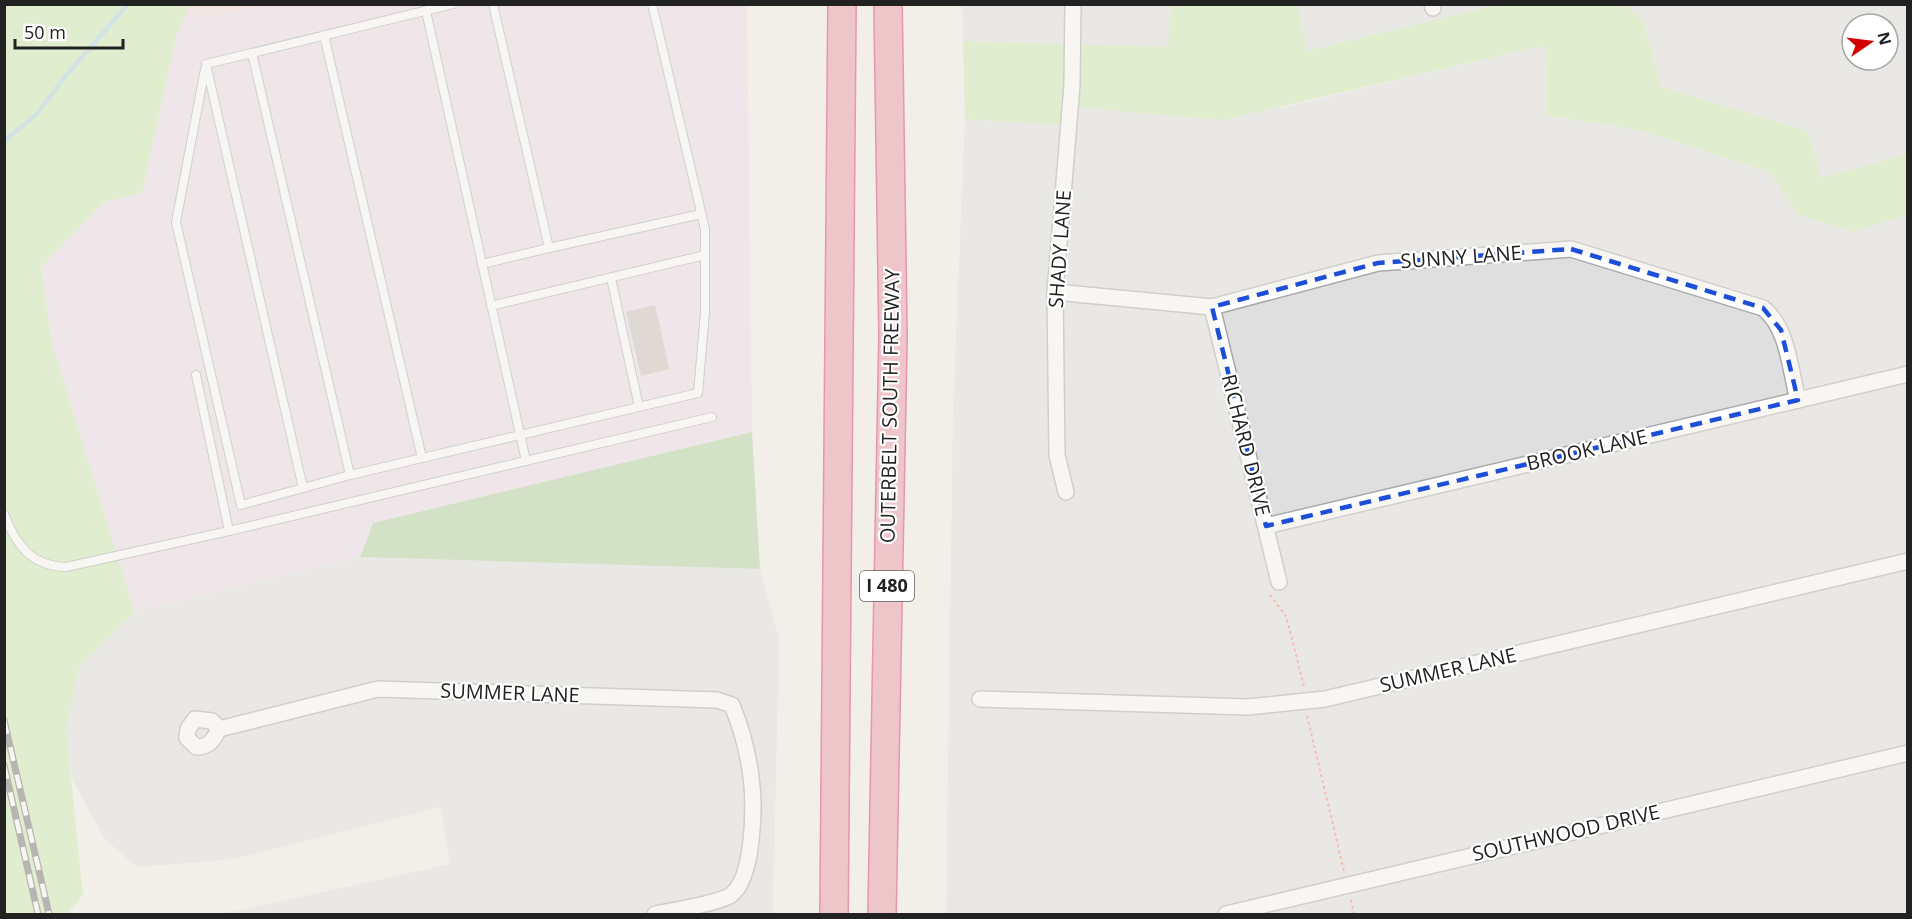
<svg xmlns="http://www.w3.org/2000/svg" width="1912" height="919" font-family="'Open Sans',sans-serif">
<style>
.residential{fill:#e0dfdf;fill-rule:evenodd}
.commercial{fill:#f2dad9}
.industrial{fill:#ebdbe8}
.grass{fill:#cdebb0}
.forest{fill:#add19e}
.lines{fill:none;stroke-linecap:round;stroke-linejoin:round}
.stream{stroke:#aad3df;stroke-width:4.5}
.building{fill:#c7bfb8}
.service-casing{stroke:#a9a9a9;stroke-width:10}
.minor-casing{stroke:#a9a9a9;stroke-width:18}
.motorway-casing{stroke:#dc2a67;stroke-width:30}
.path{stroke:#fa8072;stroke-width:2;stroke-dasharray:3 3;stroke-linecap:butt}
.service{stroke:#fff;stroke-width:8}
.minor{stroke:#fff;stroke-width:15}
.motorway{stroke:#e892a2;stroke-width:27}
.rail-casing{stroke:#707070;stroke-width:7}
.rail{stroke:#fff;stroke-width:4.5;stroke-dasharray:14;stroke-linecap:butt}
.marked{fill:none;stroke:#1d4ed8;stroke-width:4.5;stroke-dasharray:12 8;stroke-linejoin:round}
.labels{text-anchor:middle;stroke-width:4.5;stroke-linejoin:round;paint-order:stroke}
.shield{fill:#fff;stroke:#646464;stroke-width:1.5}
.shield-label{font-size:18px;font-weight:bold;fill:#222}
.street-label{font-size:20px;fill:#222;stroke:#fff}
</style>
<rect width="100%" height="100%" fill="#f2efe9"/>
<g class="residential">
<path d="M 1297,4 L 1497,5 L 1307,51 Z"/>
<path d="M 962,5 L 1171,5 L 1169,47 L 963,41 Z"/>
<path d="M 1627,5 L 1907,5 L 1907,154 L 1821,178 L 1808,131 L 1661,87 L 1644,22 ZM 1852,24 L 1888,24 L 1888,60 L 1852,60 Z"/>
<path d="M 1545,45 L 1546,115 L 1640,130 L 1769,172 L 1798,215 L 1854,232 L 1907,215 L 1907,914 L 946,914 L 953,409 L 965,119 L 1061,125 L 1062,106 L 1281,108 Z"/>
<path d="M 360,557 L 760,569 L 779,639 L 773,914 L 223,914 L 450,864 L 440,807 L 234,859 L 137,867 L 105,839 L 72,779 L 66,728 L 80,666 L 134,611 Z"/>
</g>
<path class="commercial" d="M 190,5 L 264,5 L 223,15 L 185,15 Z"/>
<path class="industrial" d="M 264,4 L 747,5 L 752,432 L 373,523 L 360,557 L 134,611 L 52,343 L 41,267 L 104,202 L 142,193 L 177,33 L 185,15 L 223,15 Z"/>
<g class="grass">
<path d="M 1297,4 L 1307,51 L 1497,5 L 1627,5 L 1644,22 L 1661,87 L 1808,131 L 1821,178 L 1907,154 L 1907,215 L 1854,232 L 1798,215 L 1769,172 L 1640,130 L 1546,115 L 1545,45 L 1223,120 L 1063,106 L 1062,125 L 965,119 L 963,41 L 1168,47 L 1171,5 Z"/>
<path d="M 5,5 L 190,5 L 177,33 L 142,193 L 104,202 L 41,267 L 52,343 L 134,611 L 80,666 L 66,728 L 83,895 L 67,914 L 5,914 Z"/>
</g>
<path class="forest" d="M 752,432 L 760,569 L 360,557 L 373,523 Z"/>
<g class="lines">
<path class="stream" d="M 4,141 L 37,114 L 63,79 L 128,4"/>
</g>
<path class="building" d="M 655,305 L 669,369 L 641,376 L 626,312 Z"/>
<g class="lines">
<g class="service-casing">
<g id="service">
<path d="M 453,4 L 252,53 L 350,475 L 698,393 L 705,312 L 705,229 L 652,4"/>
<path d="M 493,4 L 549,248 L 701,214"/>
<path d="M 426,11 L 526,461"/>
<path d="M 324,35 L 422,458"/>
<path d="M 252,53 L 206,64 L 303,488 L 350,475"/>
<path d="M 205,69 L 176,222 L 241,505 L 303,488"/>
<path d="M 482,264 L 549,248"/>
<path d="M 611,278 L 639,407"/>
<path d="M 491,306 L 705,255"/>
<path d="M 4,514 C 16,545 31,566 66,567 L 229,531 L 196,375"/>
<path d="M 229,531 L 712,417"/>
</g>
</g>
<g class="minor-casing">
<g id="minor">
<path d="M 1432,4 L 1433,8"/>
<path d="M 1055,292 L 1212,307 L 1378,263 L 1571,249 L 1763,308 C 1788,327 1790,370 1798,400"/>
<path d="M 1212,307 L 1279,582"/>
<path d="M 1066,492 L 1057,455 L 1055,292 L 1072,85 L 1073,4"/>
<path d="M 1266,526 L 1908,374"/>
<path d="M 980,699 L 1248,707 L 1325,699 L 1908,561"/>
<path d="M 219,729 L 212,721 L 195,719 L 188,729 L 187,738 L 196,747 C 210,747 213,740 219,729 L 378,689 L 717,700 L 732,705 C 741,727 748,753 751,777 C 755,804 754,878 731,895 C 720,903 671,911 655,914"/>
<path d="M 1226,914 L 1908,753"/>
</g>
</g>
<g class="motorway-casing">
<g id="motorway">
<path d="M 834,914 L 842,4"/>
<path d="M 882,914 L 893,336 L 888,4"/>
</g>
</g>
<g class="path">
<path d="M 1270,595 L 1286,616 L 1304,686"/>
<path d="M 1307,716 L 1344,871"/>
<path d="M 1351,900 L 1354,914"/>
</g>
<use href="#service" class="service"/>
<use href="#minor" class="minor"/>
<use href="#motorway" class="motorway"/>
<g class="rail-casing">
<g id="rail">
<path d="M 4,720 L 49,914"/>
<path d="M 4,765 L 38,914"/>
</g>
</g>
<use href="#rail" class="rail"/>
</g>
<path d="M0 0H1912V919H0ZM 1571,249 L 1763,308 L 1781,330 L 1798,400 L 1266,526 L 1212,307 L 1378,263 Z" fill="#f2efe9" fill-opacity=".55" fill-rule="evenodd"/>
<path class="marked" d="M 1571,249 L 1763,308 L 1781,330 L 1798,400 L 1266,526 L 1212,307 L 1378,263 Z"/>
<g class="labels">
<rect class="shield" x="860" y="571" width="54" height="30" rx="4.5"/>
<g class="shield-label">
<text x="887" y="592">I 480</text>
</g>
<g class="street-label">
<text transform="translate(1060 249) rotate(-86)" y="7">SHADY LANE</text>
<text transform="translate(1461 257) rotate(-4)" y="7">SUNNY LANE</text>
<text transform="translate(890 406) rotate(-89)" y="7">OUTERBELT SOUTH FREEWAY</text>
<text transform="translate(1246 445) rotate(76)" y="7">RICHARD DRIVE</text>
<text transform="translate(1587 450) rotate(-13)" y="7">BROOK LANE</text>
<text transform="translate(1448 670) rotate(-13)" y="7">SUMMER LANE</text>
<text transform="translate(510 693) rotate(2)" y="7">SUMMER LANE</text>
<text transform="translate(1566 833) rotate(-13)" y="7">SOUTHWOOD DRIVE</text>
</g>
</g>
<rect width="1912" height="919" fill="none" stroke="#222222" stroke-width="12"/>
<g transform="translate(1870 42) rotate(76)"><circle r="28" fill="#ffffff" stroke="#a7a7a7" stroke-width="1.5"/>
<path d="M0-4.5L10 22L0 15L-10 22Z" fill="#d40000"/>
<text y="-9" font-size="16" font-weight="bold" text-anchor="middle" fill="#222222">N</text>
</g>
<path d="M15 39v9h108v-9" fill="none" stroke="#222222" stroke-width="3"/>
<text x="24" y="39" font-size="18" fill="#222222" stroke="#ffffff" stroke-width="4.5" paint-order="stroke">50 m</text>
</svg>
